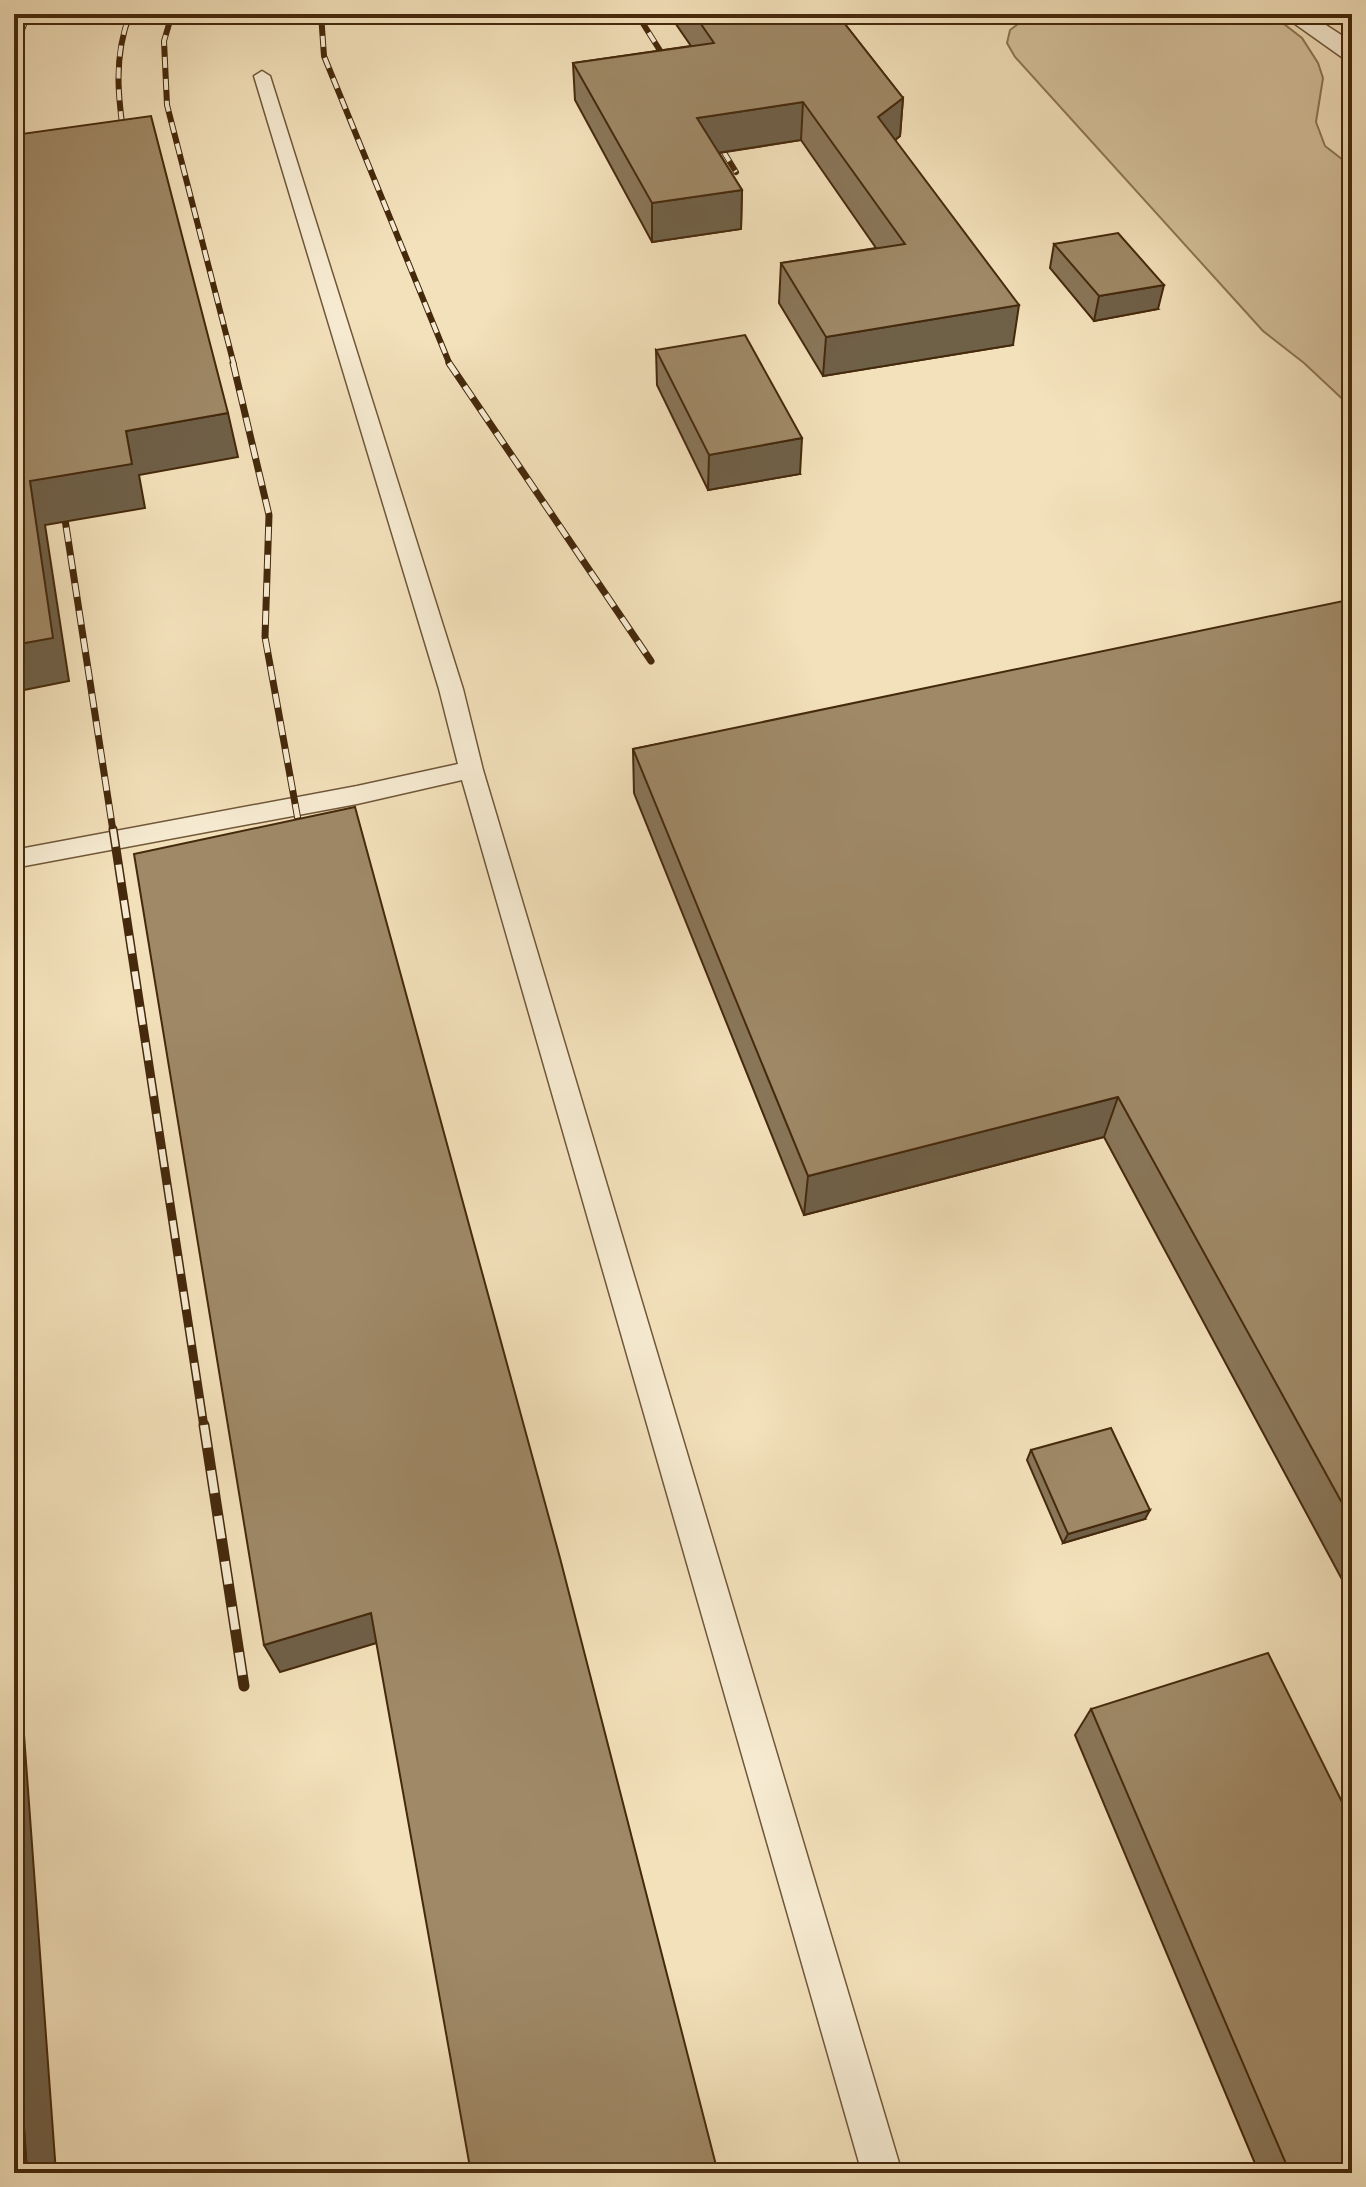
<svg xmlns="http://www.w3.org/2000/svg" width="1366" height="2187" font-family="'Old Standard TT',serif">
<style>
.green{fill:#d5c29d;stroke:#8d7654;stroke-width:2}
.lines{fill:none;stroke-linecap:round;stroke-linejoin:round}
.lane-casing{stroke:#705738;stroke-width:3}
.street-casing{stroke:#705738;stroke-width:3}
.lane{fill:#f7ecd3;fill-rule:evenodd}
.street{fill:#f7ecd3;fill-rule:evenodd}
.rail-far3-casing{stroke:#45290c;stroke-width:6}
.rail-far2-casing{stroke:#45290c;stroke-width:7}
.rail-far1-casing{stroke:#45290c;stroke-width:9}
.rail-casing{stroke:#45290c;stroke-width:11}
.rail-far3{stroke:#f7ecd3;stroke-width:4;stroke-dasharray:11;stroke-linecap:butt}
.rail-far2{stroke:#f7ecd3;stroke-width:5;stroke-dasharray:14;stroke-linecap:butt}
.rail-far1{stroke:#f7ecd3;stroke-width:6;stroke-dasharray:18;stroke-linecap:butt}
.rail{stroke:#f7ecd3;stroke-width:8;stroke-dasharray:23;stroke-linecap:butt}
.wall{fill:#897659;stroke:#45290c;stroke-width:2}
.shaded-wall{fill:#6f6048;stroke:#45290c;stroke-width:2}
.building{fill:#9f8967;stroke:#45290c;stroke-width:2}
</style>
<rect width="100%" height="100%" fill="#f3e1bb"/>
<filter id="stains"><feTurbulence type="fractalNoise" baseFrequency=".0025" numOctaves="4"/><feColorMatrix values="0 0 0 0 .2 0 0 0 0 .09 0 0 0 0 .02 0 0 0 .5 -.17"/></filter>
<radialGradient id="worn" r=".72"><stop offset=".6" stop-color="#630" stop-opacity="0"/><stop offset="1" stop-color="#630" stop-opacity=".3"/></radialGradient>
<path class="green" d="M 1031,14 L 1271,14 L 1302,38 L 1318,63 L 1323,78 L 1316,122 L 1325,146 L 1352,167 L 1352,408 L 1304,363 L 1263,331 L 1015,57 L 1007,43 L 1010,30 Z"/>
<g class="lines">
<g class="lane-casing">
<path id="lane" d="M 262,71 L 270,76 L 463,689 L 483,770 L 902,2173 L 862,2173 L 462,780 L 357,804 L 14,868 L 14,850 L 357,786 L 458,764 L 439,689 L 254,76 Z"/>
</g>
<g class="street-casing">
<path id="street" d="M 1281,14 L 1309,14 L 1352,42 L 1352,60 L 1343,58 Z"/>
</g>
<use href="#lane" class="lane"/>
<use href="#street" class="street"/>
<g class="rail-far3-casing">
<g id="rail-far3">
<path d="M 172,14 L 164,41 L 167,105 L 234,365"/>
<path d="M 321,14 L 324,56 L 450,365"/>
<path d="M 637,14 L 671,68"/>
<path d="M 14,51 L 28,14"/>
<path d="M 712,133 L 736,172"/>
<path d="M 125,144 C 118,99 113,57 130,14"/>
</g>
</g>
<g class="rail-far2-casing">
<g id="rail-far2">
<path d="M 233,363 L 269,515 L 265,637 L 300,831"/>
<path d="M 449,363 L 651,661"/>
<path d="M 62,500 L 113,831"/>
</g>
</g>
<g class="rail-far1-casing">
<g id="rail-far1">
<path d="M 113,829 L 204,1427"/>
<path d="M 300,829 L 302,841"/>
</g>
</g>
<g class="rail-casing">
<path id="rail" d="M 204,1425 L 244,1686"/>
</g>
<use href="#rail-far3" class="rail-far3"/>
<use href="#rail-far2" class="rail-far2"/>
<use href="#rail-far1" class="rail-far1"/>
<use href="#rail" class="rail"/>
</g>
<g class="wall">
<path d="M 669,14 L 837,14 L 903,98 L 900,136 L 895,140 L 1013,345 L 823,376 L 779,303 L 781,263 L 876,248 L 801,140 L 719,153 L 742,190 L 741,229 L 652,242 L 575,100 L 573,63 L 691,46 Z"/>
<path d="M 1054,244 L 1158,309 L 1094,321 L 1050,268 Z"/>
<path d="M 656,350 L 800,474 L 708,490 L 657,385 Z"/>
<path d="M 1352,605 L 1352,1598 L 1104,1137 L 804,1215 L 634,793 L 633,749 Z"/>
<path d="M 1031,1450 L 1145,1519 L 1063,1543 L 1027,1460 Z"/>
<path d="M 1091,1709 L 1352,2173 L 1259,2173 L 1075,1735 Z"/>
</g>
<g class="shaded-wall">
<path d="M 903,98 L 900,136 L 875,156 L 878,117 Z"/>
<path d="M 803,102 L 801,140 L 697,156 L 697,118 Z"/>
<path d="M 742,190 L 741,229 L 652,242 L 652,203 Z"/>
<path d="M 1164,285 L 1158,309 L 1094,321 L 1099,296 Z"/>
<path d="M 1019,305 L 1013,345 L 823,376 L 826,337 Z"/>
<path d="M 228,413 L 238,457 L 139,475 L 145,508 L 45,525 L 69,681 L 14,692 L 14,645 L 30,481 L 126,431 Z"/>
<path d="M 802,438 L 800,474 L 708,490 L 709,455 Z"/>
<path d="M 1118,1097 L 1104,1137 L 804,1215 L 808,1176 Z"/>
<path d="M 1150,1510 L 1145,1519 L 1063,1543 L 1068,1534 Z"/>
<path d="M 14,1598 L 56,2173 L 27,2173 L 14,1977 Z"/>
<path d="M 371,1613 L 383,1641 L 280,1672 L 264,1645 Z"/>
</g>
<g class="building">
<path d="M 694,14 L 837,14 L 903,98 L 878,117 L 1019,305 L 826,337 L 781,263 L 905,244 L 803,102 L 697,118 L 742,190 L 652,203 L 573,63 L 714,43 Z"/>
<path d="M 151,116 L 228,413 L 126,431 L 132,464 L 30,481 L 53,638 L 14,645 L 14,135 Z"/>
<path d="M 1118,233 L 1164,285 L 1099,296 L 1054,244 Z"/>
<path d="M 745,335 L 802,438 L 709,455 L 656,350 Z"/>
<path d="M 1348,600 L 1352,605 L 1352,1521 L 1118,1097 L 808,1176 L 633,749 Z"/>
<path d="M 355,807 L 560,1558 L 718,2173 L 471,2173 L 371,1613 L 264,1645 L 134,854 Z"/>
<path d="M 1111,1428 L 1150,1510 L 1068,1534 L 1031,1450 Z"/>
<path d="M 1268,1653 L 1352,1822 L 1352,2173 L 1290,2173 L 1091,1709 Z"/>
<path d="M 14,1977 L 27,2173 L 14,2173 Z"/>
</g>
<rect width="1366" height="2187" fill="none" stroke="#f3e1bb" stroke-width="48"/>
<rect x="16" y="16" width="1334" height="2155" fill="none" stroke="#45290c" stroke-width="4"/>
<rect x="24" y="24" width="1318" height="2139" fill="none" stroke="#45290c" stroke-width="2"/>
<rect width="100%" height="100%" filter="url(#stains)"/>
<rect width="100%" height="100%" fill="url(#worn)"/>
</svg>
